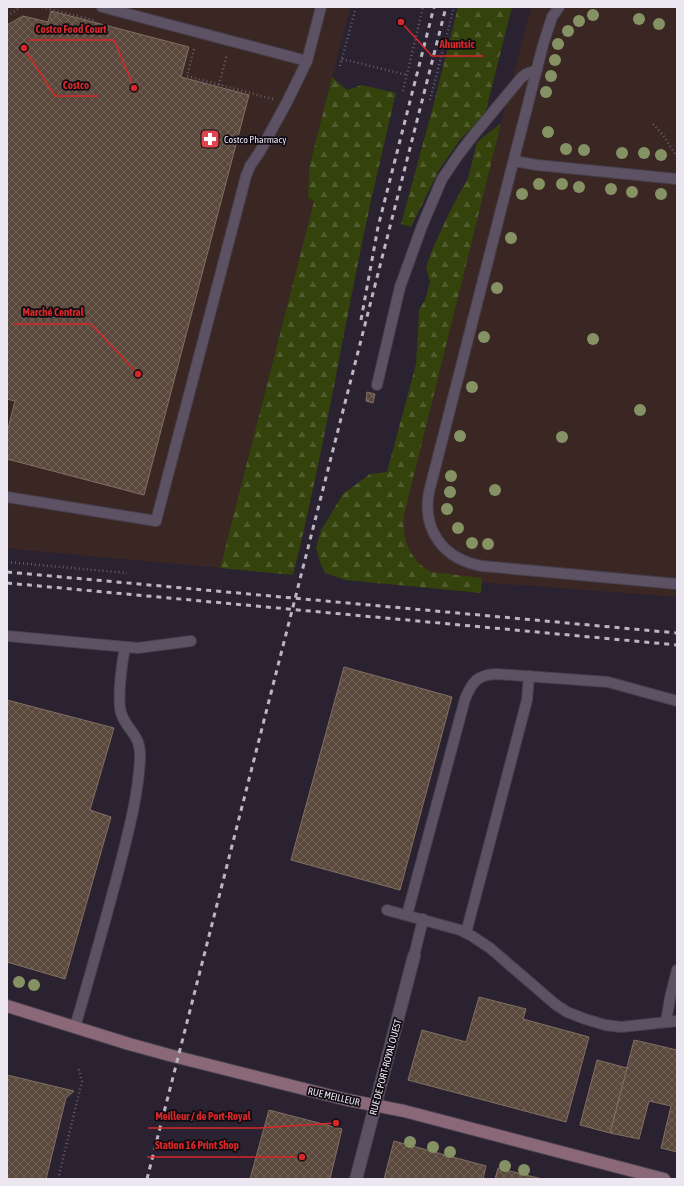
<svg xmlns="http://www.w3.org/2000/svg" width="684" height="1186" font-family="'Asap Condensed',sans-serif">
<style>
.commercial{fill:#3a2724}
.forest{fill:url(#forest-firs)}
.building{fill:url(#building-cross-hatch);stroke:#827062}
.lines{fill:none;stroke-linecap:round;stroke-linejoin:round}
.lane-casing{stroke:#463f4c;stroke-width:12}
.street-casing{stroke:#463f4c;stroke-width:14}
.secondary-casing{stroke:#463f4c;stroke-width:14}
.path{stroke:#665e6c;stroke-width:2.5;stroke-dasharray:1 3;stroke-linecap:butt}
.lane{stroke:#5c5264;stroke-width:10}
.street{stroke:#5c5264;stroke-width:12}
.secondary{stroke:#8a6878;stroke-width:12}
.rail{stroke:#bcb6c2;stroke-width:3;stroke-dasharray:5 5;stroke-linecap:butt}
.tree{fill:#859263}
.labels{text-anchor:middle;stroke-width:3.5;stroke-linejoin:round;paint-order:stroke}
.poi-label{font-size:10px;fill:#ebe6f0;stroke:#100c13;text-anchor:start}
.street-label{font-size:10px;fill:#ebe6f0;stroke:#100c13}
.leader{fill:none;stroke:#d62828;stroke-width:1.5}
.callout-dot{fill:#d62828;stroke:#100c13;stroke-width:1.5}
.callout-label{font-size:11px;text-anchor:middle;font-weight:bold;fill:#d62828;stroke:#100c13;stroke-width:3.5;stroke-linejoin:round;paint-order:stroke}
</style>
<defs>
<pattern id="forest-firs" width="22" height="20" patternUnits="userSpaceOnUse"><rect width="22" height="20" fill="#34420b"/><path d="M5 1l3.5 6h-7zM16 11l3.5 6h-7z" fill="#525d2f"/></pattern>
<pattern id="building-cross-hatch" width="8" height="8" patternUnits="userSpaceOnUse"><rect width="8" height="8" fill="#59483b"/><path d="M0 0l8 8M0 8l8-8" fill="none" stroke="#716258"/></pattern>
</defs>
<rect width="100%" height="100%" fill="#2a2131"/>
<g class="commercial">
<path d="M 7,7 L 350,7 L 309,168 L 308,197 L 314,201 L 220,568 L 23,550 L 7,548 Z"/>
<path d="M 531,7 L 677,7 L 677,597 L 384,575 Z"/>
</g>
<g class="forest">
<path d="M 458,7 L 512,7 L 485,114 L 459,141 L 439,170 L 411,227 L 401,224 L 434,103 Z"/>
<path d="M 332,77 L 347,90 L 362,85 L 396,93 C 385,141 373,189 363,238 C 340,350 321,464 293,575 L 220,568 L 314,201 L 308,198 L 309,168 Z"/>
<path d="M 501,123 L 404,515 C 402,538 409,560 431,572 L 482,578 L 481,593 L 345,580 L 325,573 L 321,565 L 316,548 L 321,530 L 343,494 L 370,474 L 387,472 L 416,364 L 419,310 L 425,300 L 430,282 L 426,268 L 432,250 L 449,213 L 468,178 L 477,142 Z"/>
</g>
<g class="building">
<path d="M 51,11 L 189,47 L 181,77 L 249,95 L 144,495 L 7,459 L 7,433 L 15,401 L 7,399 L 7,25 L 23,16 L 48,22 Z"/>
<path d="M 367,392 L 375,394 L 373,403 L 366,401 Z"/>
<path d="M 344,667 L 452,697 L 400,890 L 291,860 Z"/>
<path d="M 7,700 L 114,728 L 90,810 L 111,817 L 65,979 L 7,962 Z"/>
<path d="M 479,997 L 526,1009 L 523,1019 L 589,1037 L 566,1122 L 408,1080 L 422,1030 L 466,1042 Z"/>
<path d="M 634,1040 L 677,1050 L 677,1152 L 661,1148 L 671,1106 L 649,1101 L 639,1139 L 610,1133 Z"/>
<path d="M 597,1060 L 627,1068 L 610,1133 L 580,1125 Z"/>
<path d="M 7,1075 L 74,1091 L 66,1098 L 46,1179 L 7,1179 Z"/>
<path d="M 269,1110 L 342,1129 L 330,1179 L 250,1179 Z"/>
<path d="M 394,1141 L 486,1166 L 483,1179 L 384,1179 Z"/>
<path d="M 498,1168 L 542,1179 L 495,1179 Z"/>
</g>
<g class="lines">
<g class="lane-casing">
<g id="lane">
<path d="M 102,7 L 307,61"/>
<path d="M 559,7 L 552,17 L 543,45 L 429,492 C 422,530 443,559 482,566 L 677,584"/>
<path d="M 514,161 L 537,165 L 677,179"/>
<path d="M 377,385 L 400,287 L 422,226 L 442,179 L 459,154 L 472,137 L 521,78 L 526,74 L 537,70"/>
<path d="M 7,497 L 156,521 L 246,176 L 250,166 L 259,153 L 287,102 L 307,61 L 321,7"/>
<path d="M 7,636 L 138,648 L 191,641"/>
<path d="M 387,910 L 460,930 L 472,936 L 490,948 L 555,1004 L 567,1012 L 585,1019 L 605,1025 L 621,1027 L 677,1021"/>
<path d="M 407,915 L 465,699 C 472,682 477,675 496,674 L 608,682 L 677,701"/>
<path d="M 466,933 L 527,700 L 529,676"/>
<path d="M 414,956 L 423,919"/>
<path d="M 666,1022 L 670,998 L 677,970"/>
<path d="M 75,1027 C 90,975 105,922 119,869 C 128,833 138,797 140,759 C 141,733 128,733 121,713 C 117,698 122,662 125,647"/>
</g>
</g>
<g class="street-casing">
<path id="street" d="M 356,1179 L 414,956"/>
</g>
<g class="secondary-casing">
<path id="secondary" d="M 7,1006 L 129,1044 L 169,1055 L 348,1100 L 404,1111 L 664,1179"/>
</g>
<g class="path">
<path d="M 42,7 L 96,21"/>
<path d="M 7,16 L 21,7"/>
<path d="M 194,49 L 187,76 L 273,99"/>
<path d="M 342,59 L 407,75"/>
<path d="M 340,66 L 356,7"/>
<path d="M 219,85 L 227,54"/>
<path d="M 403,91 L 423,7"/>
<path d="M 430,100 L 454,7"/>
<path d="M 653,124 L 663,135 L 677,157"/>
<path d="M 7,562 L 127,573"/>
<path d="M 58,1179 L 82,1081 L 78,1067"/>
</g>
<use href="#lane" class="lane"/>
<use href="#street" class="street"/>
<use href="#secondary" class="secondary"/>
<g class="rail">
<path d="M 361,320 L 378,227 L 434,7"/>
<path d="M 7,572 L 677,633"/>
<path d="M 7,583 L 677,645"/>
<path d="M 147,1179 L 446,7"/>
</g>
</g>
<g class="tree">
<circle cx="593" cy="15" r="6"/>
<circle cx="639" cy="19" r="6"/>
<circle cx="579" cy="21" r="6"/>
<circle cx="659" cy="24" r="6"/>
<circle cx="568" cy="31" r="6"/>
<circle cx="558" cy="44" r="6"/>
<circle cx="555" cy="60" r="6"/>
<circle cx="551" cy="76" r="6"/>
<circle cx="546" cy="92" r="6"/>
<circle cx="548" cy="132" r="6"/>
<circle cx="566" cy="149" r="6"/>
<circle cx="584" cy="150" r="6"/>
<circle cx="622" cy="153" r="6"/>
<circle cx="644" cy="153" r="6"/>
<circle cx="661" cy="155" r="6"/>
<circle cx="539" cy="184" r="6"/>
<circle cx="562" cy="184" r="6"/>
<circle cx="579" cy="187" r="6"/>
<circle cx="611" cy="189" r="6"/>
<circle cx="632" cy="192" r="6"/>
<circle cx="522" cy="194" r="6"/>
<circle cx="661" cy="194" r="6"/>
<circle cx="511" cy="238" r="6"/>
<circle cx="497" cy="288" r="6"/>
<circle cx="484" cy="337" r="6"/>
<circle cx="593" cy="339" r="6"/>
<circle cx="472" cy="387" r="6"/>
<circle cx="640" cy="410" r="6"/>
<circle cx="460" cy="436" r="6"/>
<circle cx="562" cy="437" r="6"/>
<circle cx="451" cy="476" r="6"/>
<circle cx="495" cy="490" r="6"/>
<circle cx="450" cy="492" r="6"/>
<circle cx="447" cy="509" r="6"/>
<circle cx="458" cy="528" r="6"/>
<circle cx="472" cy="543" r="6"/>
<circle cx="488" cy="544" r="6"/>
<circle cx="19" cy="982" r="6"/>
<circle cx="34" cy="985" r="6"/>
<circle cx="410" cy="1142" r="6"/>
<circle cx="433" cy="1147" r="6"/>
<circle cx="450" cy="1152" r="6"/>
<circle cx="505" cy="1166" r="6"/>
<circle cx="524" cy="1170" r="6"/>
</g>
<defs>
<g id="pharmacy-square" transform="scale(1)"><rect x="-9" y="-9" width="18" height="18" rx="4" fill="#e0444e" stroke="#100c13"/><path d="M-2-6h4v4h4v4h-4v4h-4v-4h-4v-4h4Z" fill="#fff"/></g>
</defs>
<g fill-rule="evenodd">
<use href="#pharmacy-square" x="210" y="139"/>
</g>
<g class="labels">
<g class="poi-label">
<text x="224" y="143">Costco Pharmacy</text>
</g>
<g class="street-label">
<text transform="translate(385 1067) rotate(-75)" y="4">RUE DE PORT-ROYAL OUEST</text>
<text transform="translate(334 1096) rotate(13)" y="4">RUE MEILLEUR</text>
</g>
</g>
<path class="leader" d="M134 88L114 40H28M401 22L432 56H483M24 48L55 96H97M138 374L91 324H14M336 1123L259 1128H148M302 1157L247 1157H147"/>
<g class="callout-dot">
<circle cx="134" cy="88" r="4"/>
<circle cx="401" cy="22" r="4"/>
<circle cx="24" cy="48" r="4"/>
<circle cx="138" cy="374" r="4"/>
<circle cx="336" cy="1123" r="4"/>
<circle cx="302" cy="1157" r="4"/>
</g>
<g class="callout-label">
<text x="71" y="33">Costco Food Court</text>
<text x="457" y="48">Ahuntsic</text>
<text x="76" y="89">Costco</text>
<text x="53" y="316">Marché Central</text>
<text x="203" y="1120">Meilleur / de Port-Royal</text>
<text x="197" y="1149">Station 16 Print Shop</text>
</g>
<rect width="684" height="1186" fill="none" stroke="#ebe6f0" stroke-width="16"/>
</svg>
